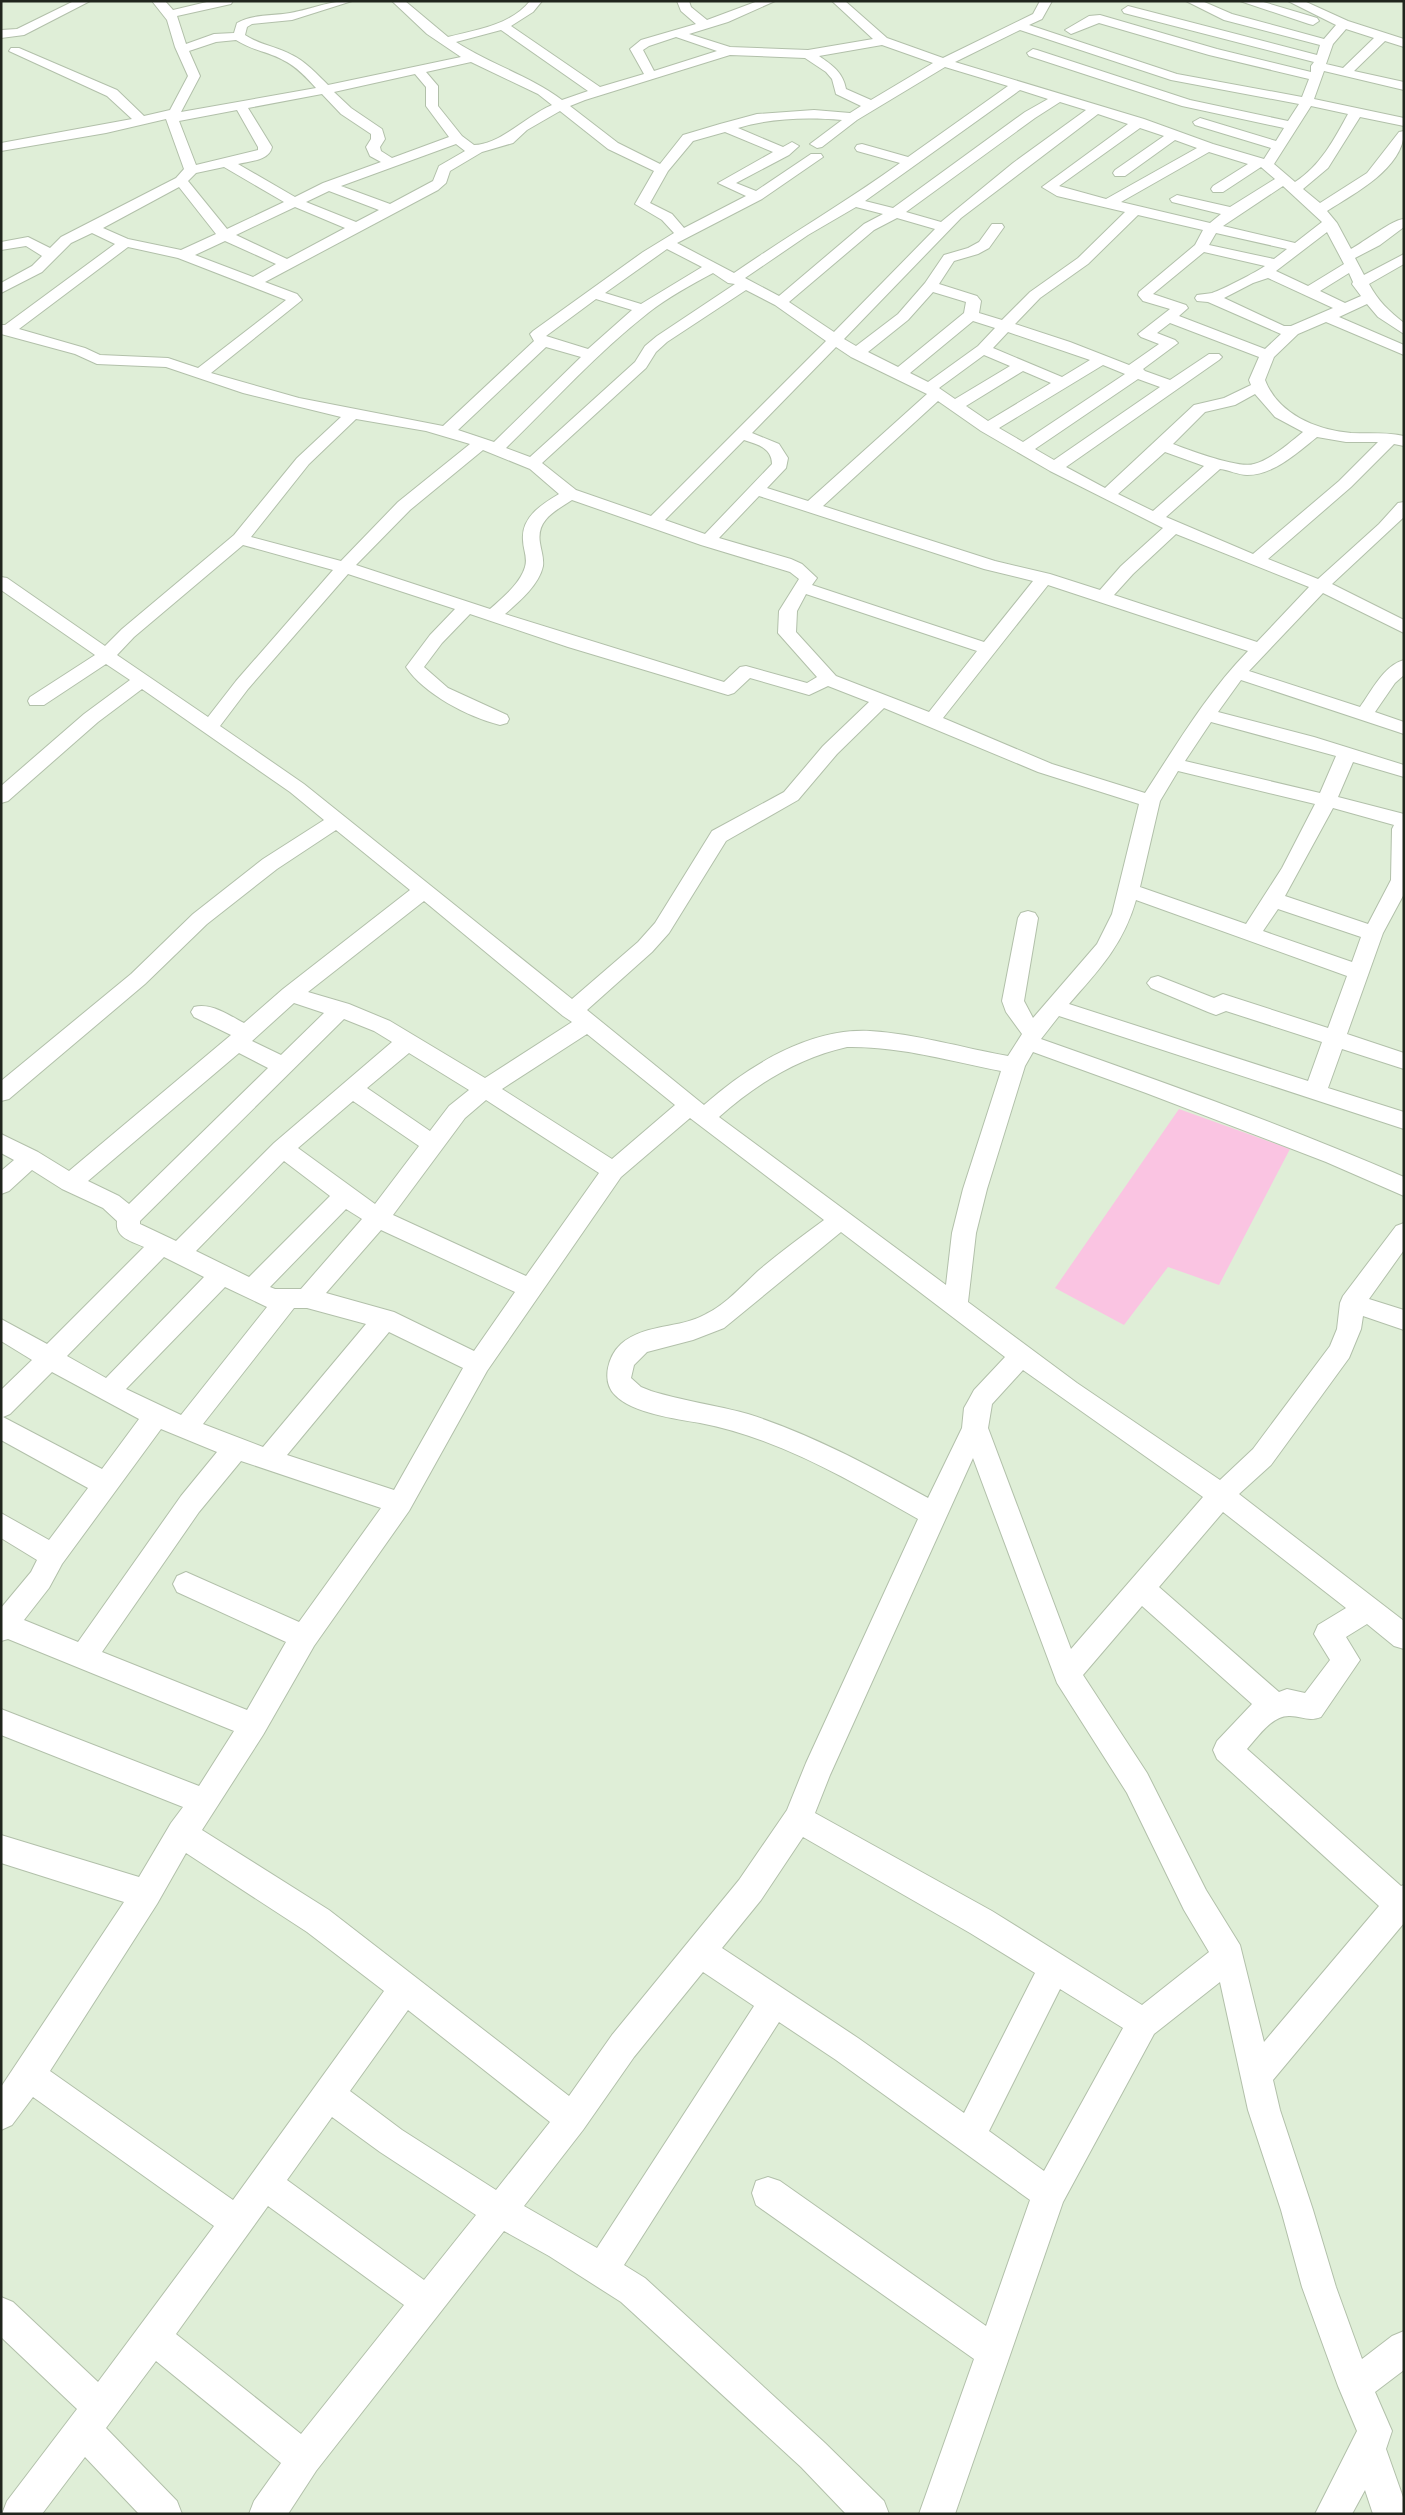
<svg xmlns="http://www.w3.org/2000/svg" width="1405" height="2515" font-family="'Varela Round',sans-serif">
<style>
.green{fill:#fac4e2}
.lines{fill:none;stroke-linecap:round;stroke-linejoin:round}
.minor-casing{stroke:#b2c0aa;stroke-width:2}
.minor{fill:#fff;fill-rule:evenodd}
</style>
<rect width="100%" height="100%" fill="#dfeed7"/>
<path class="green" d="M 1179,1109 L 1290,1149 L 1219,1285 L 1168,1267 L 1124,1325 L 1055,1288 Z"/>
<g class="lines">
<g class="minor-casing">
<g id="minor">
<path d="M 74,1 L 90,1 L 24,35 L 1,38 L 1,30 L 17,29 Z"/>
<path d="M 152,1 L 165,1 L 173,10 L 211,1 L 233,1 L 231,4 L 177,16 L 186,44 L 214,34 L 234,33 L 237,23 C 253,14 272,16 290,13 C 313,9 327,1 352,1 L 292,20 L 252,24 L 247,27 L 245,35 C 262,46 276,46 292,55 C 306,62 317,74 328,85 L 461,57 L 427,34 L 392,1 L 405,1 L 448,37 C 476,30 511,25 530,1 L 542,1 L 533,12 L 511,26 L 600,87 L 644,74 L 630,49 L 641,40 L 696,24 L 681,11 L 677,1 L 689,1 L 691,7 L 707,20 L 758,1 L 775,1 L 728,22 L 689,34 L 730,47 L 808,50 L 873,39 L 832,1 L 845,1 L 887,38 L 943,58 L 1033,14 L 1040,1 L 1052,1 L 1042,19 L 1029,25 L 1177,74 L 1302,97 L 1309,79 L 1209,55 L 1099,23 L 1071,34 L 1065,30 L 1089,16 L 1100,15 L 1217,49 L 1311,72 L 1311,66 L 1314,62 L 1124,13 L 1122,10 L 1128,6 L 1317,55 L 1320,45 L 1224,20 L 1186,1 L 1202,1 L 1232,14 L 1324,39 L 1336,25 L 1288,1 L 1304,1 L 1348,21 L 1404,39 L 1404,47 L 1385,41 L 1354,71 L 1404,82 L 1404,90 L 1324,71 L 1314,99 L 1404,118 L 1404,126 L 1360,117 L 1328,168 L 1303,189 L 1320,203 L 1367,173 L 1399,132 L 1404,131 C 1404,168 1355,193 1327,211 L 1337,223 L 1351,249 C 1364,242 1393,219 1404,219 L 1404,227 L 1380,245 L 1355,258 L 1364,275 L 1404,254 L 1404,264 L 1369,284 C 1378,301 1389,311 1404,323 L 1404,334 L 1378,317 L 1367,304 L 1339,317 L 1404,345 L 1404,355 L 1326,322 L 1298,334 L 1274,357 L 1265,380 C 1278,414 1316,430 1351,433 C 1369,434 1387,432 1404,436 L 1404,446 L 1394,444 L 1351,487 L 1268,559 L 1318,579 L 1379,524 L 1398,503 L 1404,502 L 1404,517 L 1332,584 L 1404,620 L 1404,633 L 1323,593 L 1249,671 L 1360,707 C 1371,692 1384,665 1404,660 L 1404,675 L 1395,683 L 1375,712 L 1404,722 L 1404,734 L 1241,680 L 1218,712 L 1314,737 L 1404,765 L 1404,777 L 1353,762 L 1338,797 L 1404,814 L 1404,894 L 1383,933 L 1347,1034 L 1404,1053 L 1404,1069 L 1342,1049 L 1328,1088 L 1404,1112 L 1404,1129 L 1059,1016 L 1041,1039 C 1163,1082 1285,1125 1404,1177 L 1404,1196 L 1326,1162 L 1146,1093 L 1033,1052 L 1025,1066 L 987,1189 L 976,1233 L 968,1302 L 1077,1383 L 1220,1480 L 1253,1449 L 1330,1346 L 1337,1329 L 1340,1303 L 1343,1296 L 1396,1226 L 1404,1223 L 1404,1250 L 1369,1299 L 1404,1310 L 1404,1330 L 1363,1316 L 1361,1329 L 1349,1358 L 1271,1465 L 1239,1494 L 1404,1621 L 1404,1649 L 1394,1646 L 1367,1624 L 1346,1637 L 1360,1660 L 1321,1717 C 1308,1722 1302,1716 1290,1716 C 1272,1715 1258,1737 1247,1749 L 1401,1886 L 1404,1885 L 1404,1923 L 1273,2080 L 1280,2110 L 1313,2210 L 1336,2287 L 1362,2359 L 1392,2336 L 1404,2331 L 1404,2370 L 1375,2392 L 1392,2431 L 1386,2449 L 1404,2500 L 1404,2514 L 1373,2514 L 1365,2490 L 1352,2514 L 1315,2514 L 1357,2431 L 1338,2386 L 1302,2287 L 1281,2210 L 1248,2110 L 1220,1982 L 1154,2034 L 1063,2202 L 955,2514 L 919,2514 L 974,2359 L 756,2205 L 752,2193 L 756,2181 L 768,2177 L 780,2181 L 986,2326 L 1030,2200 L 836,2060 L 779,2022 L 624,2265 L 645,2278 L 825,2443 L 884,2501 L 889,2514 L 846,2514 L 801,2467 L 621,2302 L 549,2256 L 504,2231 L 316,2471 L 288,2514 L 249,2514 L 254,2501 L 281,2463 L 156,2361 L 106,2428 L 177,2501 L 182,2514 L 139,2514 L 85,2457 L 42,2514 L 2,2514 L 7,2501 L 77,2409 L 1,2337 L 1,2297 L 13,2302 L 98,2382 L 214,2226 L 33,2097 L 12,2125 L 1,2130 L 1,2087 L 124,1902 L 1,1863 L 1,1835 L 139,1877 L 171,1823 L 183,1807 L 1,1735 L 1,1709 L 199,1786 L 234,1731 L 8,1639 L 1,1641 L 1,1608 L 31,1572 L 37,1560 L 1,1538 L 1,1513 L 49,1540 L 88,1488 L 1,1440 L 1,1390 L 32,1360 L 1,1341 L 1,1319 L 47,1344 L 144,1247 C 131,1241 115,1238 117,1221 L 103,1208 L 62,1189 L 32,1170 L 9,1191 L 1,1194 L 1,1171 L 14,1160 L 1,1153 L 1,1134 L 38,1152 L 69,1171 L 231,1035 L 194,1017 L 191,1012 L 194,1007 C 211,1002 230,1016 244,1023 L 283,989 L 410,890 L 336,830 L 277,869 L 207,924 L 145,984 L 9,1099 L 1,1101 L 1,1081 L 131,974 L 193,914 L 263,859 L 324,820 L 290,792 L 142,689 L 98,722 L 8,801 L 1,803 L 1,786 L 84,714 L 130,680 L 106,664 L 44,705 L 30,705 L 28,701 L 30,697 L 95,655 L 1,590 L 1,577 L 7,578 L 105,646 L 122,629 L 234,535 L 297,458 L 341,417 L 243,393 L 166,367 L 97,364 L 75,354 L 1,334 L 1,325 L 5,325 L 115,244 L 92,233 L 71,243 L 42,272 L 1,293 L 1,283 L 32,266 L 42,256 L 26,246 L 1,250 L 1,242 L 28,237 L 50,248 L 61,237 L 176,178 L 184,169 L 166,119 L 106,133 L 1,151 L 1,143 L 132,119 L 107,96 L 9,51 L 11,48 L 19,48 L 117,90 L 144,116 L 170,110 L 188,76 L 175,47 L 167,20 ZM 1346,29 L 1374,38 L 1343,68 L 1326,64 L 1333,44 ZM 501,30 L 588,91 L 562,100 C 530,76 490,64 456,42 ZM 1020,30 L 1171,80 L 1299,104 L 1288,121 L 1190,100 L 1037,50 L 1033,49 L 1027,53 L 1029,56 L 1182,106 L 1284,128 L 1276,141 L 1200,118 L 1193,122 L 1195,125 L 1271,148 L 1264,159 L 1213,144 L 1144,119 L 955,62 ZM 676,37 L 717,51 L 654,71 L 643,50 L 649,46 ZM 236,40 C 253,51 267,51 283,60 C 296,66 307,78 316,88 L 181,112 L 200,76 L 189,51 L 216,42 ZM 882,45 L 933,63 L 871,100 L 846,89 C 843,72 832,65 819,56 ZM 730,55 L 805,58 L 826,72 L 832,79 L 836,94 L 861,106 L 850,113 L 814,110 L 757,114 L 720,124 L 683,135 L 660,164 L 618,143 L 570,106 L 585,100 ZM 471,62 L 538,94 L 552,105 C 526,116 500,145 474,145 L 462,136 L 438,106 L 438,86 L 426,72 ZM 945,67 L 1008,86 L 908,157 L 862,144 L 857,145 L 855,148 L 857,151 L 900,163 C 846,202 789,235 734,273 L 677,243 L 762,199 L 823,157 L 821,154 L 811,154 L 756,191 L 736,183 L 789,155 L 799,146 L 792,142 L 783,147 L 738,128 C 771,118 807,117 842,120 L 810,144 L 817,148 L 822,147 L 857,120 ZM 415,74 L 426,87 L 426,106 L 449,137 L 392,158 L 381,151 L 380,147 L 385,139 L 382,129 L 351,108 L 334,92 ZM 1020,90 L 1048,99 L 1025,112 L 893,208 L 865,201 ZM 322,94 L 341,114 L 371,134 L 371,139 L 366,147 L 370,156 L 381,162 L 323,183 L 295,197 L 238,164 C 250,161 269,161 272,147 L 248,108 ZM 1060,102 L 1086,110 L 1013,163 L 941,222 L 906,212 L 1035,118 ZM 1311,106 L 1348,114 C 1334,140 1320,166 1295,182 L 1274,164 ZM 237,110 L 258,147 L 258,150 L 196,165 L 179,121 ZM 560,111 L 608,149 L 654,171 L 635,204 L 662,220 L 674,233 L 643,252 L 533,331 L 530,334 L 534,341 L 443,426 L 299,398 L 211,373 L 302,300 L 297,294 L 265,282 L 438,190 L 446,183 L 450,171 L 482,152 L 513,143 L 527,130 ZM 1098,114 L 1128,124 L 1042,187 L 1057,196 L 1125,212 L 1078,258 L 1030,292 L 1002,320 L 979,313 L 981,301 L 977,296 L 939,284 L 954,261 L 978,254 L 989,248 L 1004,227 L 1002,224 L 992,224 L 979,242 L 968,248 L 944,255 L 925,283 L 898,314 L 856,346 L 844,339 L 961,218 ZM 1140,128 L 1164,136 L 1115,170 L 1113,173 L 1115,176 L 1125,176 L 1175,140 L 1197,148 L 1106,199 L 1059,186 ZM 725,132 L 773,152 L 718,183 L 746,196 L 684,228 L 672,214 L 650,203 L 668,171 L 693,141 ZM 456,144 L 465,151 L 439,166 L 433,181 L 390,204 L 341,186 ZM 1209,152 L 1248,164 L 1213,186 L 1211,189 L 1213,192 L 1223,192 L 1261,167 L 1275,179 L 1230,207 L 1177,195 L 1170,199 L 1172,202 L 1221,214 L 1210,223 L 1121,202 ZM 224,167 L 284,202 L 227,229 L 188,181 L 196,173 ZM 1283,186 L 1322,222 L 1295,243 L 1223,226 ZM 179,187 L 216,234 L 181,250 L 128,239 L 103,228 ZM 329,191 L 379,210 L 356,222 L 306,202 ZM 295,207 L 345,228 L 287,259 L 236,235 ZM 856,207 L 883,214 L 864,224 L 779,296 L 745,278 L 808,235 ZM 1138,215 L 1203,230 L 1195,245 L 1139,292 L 1138,295 L 1143,301 L 1170,309 L 1138,334 L 1141,337 L 1159,344 L 1129,365 L 1070,342 L 1015,324 L 1040,298 L 1088,264 ZM 897,218 L 935,229 L 834,332 L 789,302 L 874,230 ZM 1327,232 L 1344,264 L 1308,286 L 1276,271 ZM 1216,233 L 1287,249 L 1274,259 L 1209,245 ZM 225,241 L 276,264 L 253,277 L 195,255 ZM 128,247 L 178,258 L 286,300 L 198,368 L 168,358 L 100,355 L 85,348 L 19,329 ZM 667,249 L 702,267 L 641,304 L 605,293 ZM 1204,252 L 1265,266 C 1256,272 1224,289 1212,293 C 1208,294 1202,294 1197,295 L 1195,298 L 1197,301 L 1208,302 L 1281,334 L 1265,349 L 1179,316 L 1188,308 L 1186,305 L 1153,294 ZM 713,273 L 728,283 L 735,284 L 657,336 L 645,346 L 635,362 L 530,457 L 506,448 C 553,402 597,353 648,313 C 668,297 691,285 713,273 ZM 1349,273 L 1353,282 L 1352,284 L 1361,296 L 1345,303 L 1320,291 ZM 1268,278 L 1333,308 L 1291,326 L 1284,326 L 1224,298 L 1253,283 ZM 746,290 L 775,305 L 826,341 L 651,516 L 576,490 L 542,463 L 646,368 L 656,352 L 667,342 ZM 933,292 L 966,302 L 964,313 L 898,367 L 868,352 L 908,320 ZM 596,299 L 632,310 L 588,349 L 546,336 ZM 973,321 L 995,328 L 978,346 L 928,382 L 910,373 ZM 1170,323 L 1259,357 L 1249,380 L 1251,385 L 1224,398 L 1194,405 L 1105,488 L 1066,467 L 1219,360 L 1222,357 L 1219,354 L 1209,354 L 1170,380 L 1145,371 L 1143,369 L 1178,343 L 1175,340 L 1157,333 ZM 1008,332 L 1090,360 L 1062,377 L 993,348 ZM 546,347 L 581,357 L 494,442 L 458,430 ZM 836,347 L 851,357 L 927,394 L 808,501 L 767,488 L 786,468 L 788,458 L 779,444 L 752,433 ZM 984,355 L 1010,366 L 955,399 L 939,388 ZM 1103,365 L 1125,374 L 1023,442 L 999,428 ZM 1023,371 L 1051,383 L 988,421 L 966,406 ZM 1138,379 L 1160,387 L 1054,460 L 1035,449 ZM 1255,394 L 1275,417 L 1303,432 C 1289,443 1272,459 1254,464 C 1239,469 1189,450 1173,444 L 1205,412 L 1235,405 ZM 938,401 L 981,431 L 1050,471 L 1163,528 L 1121,566 L 1100,590 L 1050,574 L 995,561 L 823,506 ZM 356,419 L 426,431 L 470,444 L 398,502 L 341,561 L 251,537 L 309,464 ZM 1317,437 L 1346,442 L 1378,442 L 1339,481 L 1253,554 L 1166,517 L 1220,469 C 1229,470 1238,475 1247,475 C 1274,475 1298,452 1317,437 ZM 744,440 C 757,444 772,448 772,464 L 705,534 L 665,520 ZM 483,450 L 530,469 L 559,494 C 542,504 521,517 523,540 C 523,549 528,558 525,567 C 520,584 502,598 490,609 L 356,565 L 410,510 ZM 1165,452 L 1204,466 L 1153,511 L 1118,494 ZM 759,496 L 984,569 L 1033,581 L 984,642 L 812,585 L 817,578 L 802,564 L 791,559 L 719,538 ZM 572,500 L 701,545 L 790,572 L 799,579 L 779,611 L 778,633 L 817,677 L 807,683 L 746,666 L 740,667 L 724,682 L 505,614 C 519,602 539,585 543,566 C 544,558 541,550 540,543 C 536,520 555,511 572,500 ZM 1176,534 L 1309,587 L 1257,642 L 1114,595 L 1133,574 ZM 243,545 L 333,570 L 236,681 L 208,717 L 117,655 L 134,637 ZM 348,574 L 455,609 L 430,635 L 406,667 C 424,694 468,717 500,725 L 507,723 L 509,719 L 507,715 L 448,688 L 424,667 L 442,643 L 470,614 L 568,647 L 728,695 L 734,693 L 750,678 L 809,695 L 828,686 L 869,702 L 823,746 L 784,792 L 712,831 L 655,923 L 638,942 L 572,999 L 304,784 L 220,726 L 248,689 ZM 1048,585 L 1248,651 C 1207,693 1177,744 1145,793 L 1052,764 L 943,718 ZM 806,594 L 977,651 L 929,712 L 836,676 L 796,632 L 797,611 ZM 884,708 L 1038,772 L 1139,804 L 1112,914 L 1097,944 L 1033,1018 L 1024,1001 L 1038,918 L 1035,913 L 1028,911 L 1021,913 L 1018,918 L 1002,1001 L 1006,1012 L 1022,1034 L 1008,1056 C 963,1048 917,1034 870,1031 C 809,1028 748,1066 704,1105 L 587,1010 L 652,952 L 669,933 L 726,841 L 798,800 L 837,754 ZM 1211,722 L 1336,756 L 1320,793 L 1185,761 ZM 1178,771 L 1315,804 L 1282,868 L 1246,924 L 1140,887 L 1160,801 ZM 1333,808 L 1394,825 L 1392,829 L 1391,880 L 1368,924 L 1285,896 ZM 1136,900 L 1347,976 L 1328,1028 L 1223,994 L 1214,998 L 1158,976 L 1151,978 L 1147,983 L 1151,988 L 1208,1012 L 1216,1015 L 1226,1011 L 1322,1042 L 1308,1081 L 1069,1004 C 1099,970 1123,945 1136,900 ZM 424,901 L 563,1016 L 572,1022 L 485,1078 L 390,1021 L 349,1004 L 308,992 ZM 1278,909 L 1361,937 L 1352,962 L 1263,931 ZM 294,1003 L 324,1013 L 281,1055 L 252,1041 ZM 344,1019 L 374,1031 L 392,1042 L 274,1143 L 176,1241 L 140,1224 L 140,1221 ZM 587,1034 L 675,1105 L 612,1159 L 502,1089 ZM 847,1047 C 900,1046 950,1061 1001,1071 L 963,1189 L 952,1233 L 946,1285 L 719,1117 C 756,1084 798,1058 847,1047 ZM 239,1053 L 268,1068 L 129,1204 L 119,1196 L 88,1181 ZM 409,1053 L 469,1090 L 449,1106 L 430,1131 L 367,1088 ZM 486,1100 L 599,1173 L 526,1276 L 393,1215 L 465,1118 ZM 353,1101 L 419,1146 L 375,1204 L 298,1148 ZM 690,1118 L 824,1220 C 802,1236 779,1253 758,1271 C 742,1286 726,1304 706,1314 C 680,1329 645,1323 621,1344 C 608,1356 601,1381 615,1395 C 632,1413 676,1419 700,1423 C 779,1438 849,1480 918,1519 L 806,1763 L 787,1810 L 739,1880 L 612,2035 L 569,2096 L 329,1910 L 202,1830 L 263,1735 L 314,1646 L 409,1511 L 487,1371 L 621,1177 ZM 284,1161 L 330,1196 L 249,1277 L 196,1251 ZM 346,1209 L 362,1219 L 301,1289 L 275,1289 L 270,1287 ZM 381,1230 L 515,1292 L 474,1351 L 394,1312 L 326,1293 ZM 841,1232 L 1005,1357 L 974,1390 L 968,1401 L 964,1408 L 962,1428 L 928,1498 C 870,1466 811,1434 748,1414 C 716,1405 683,1401 651,1391 L 641,1387 L 631,1378 L 634,1365 L 647,1352 L 693,1340 L 724,1328 ZM 164,1257 L 204,1277 L 106,1378 L 67,1356 ZM 225,1287 L 267,1307 L 181,1415 L 126,1389 ZM 294,1308 L 307,1308 L 366,1324 L 263,1447 L 203,1424 ZM 389,1332 L 463,1368 L 394,1490 L 287,1455 ZM 1023,1370 L 1203,1497 L 1071,1649 L 988,1428 L 992,1404 ZM 52,1372 L 139,1419 L 102,1469 L 3,1417 L 10,1414 ZM 161,1429 L 217,1452 L 181,1496 L 78,1642 L 24,1620 L 49,1588 L 62,1564 ZM 973,1458 L 1057,1683 L 1127,1793 L 1184,1910 L 1209,1952 L 1142,2005 L 992,1911 L 815,1813 L 830,1775 ZM 241,1461 L 381,1508 L 299,1622 L 195,1576 L 186,1572 L 177,1576 L 173,1584 L 177,1592 L 286,1642 L 247,1710 L 102,1652 L 199,1512 ZM 1223,1512 L 1346,1608 L 1318,1625 L 1314,1634 L 1330,1660 L 1305,1693 L 1287,1689 L 1279,1692 L 1159,1587 ZM 1142,1606 L 1252,1704 L 1217,1741 L 1213,1750 L 1217,1759 L 1379,1906 L 1264,2042 L 1240,1945 L 1206,1890 L 1147,1773 L 1083,1675 ZM 803,1837 L 970,1933 L 1035,1973 L 964,2113 L 858,2038 L 722,1948 L 761,1900 ZM 186,1853 L 307,1932 L 384,1991 L 233,2200 L 50,2071 L 157,1904 ZM 703,1972 L 754,2006 L 597,2248 L 524,2206 L 583,2130 L 634,2057 ZM 1060,1989 L 1123,2028 L 1044,2171 L 989,2131 ZM 408,2010 L 550,2122 L 496,2190 L 402,2130 L 350,2091 ZM 332,2117 L 380,2152 L 476,2215 L 424,2280 L 287,2180 ZM 268,2206 L 404,2305 L 301,2434 L 176,2334 Z"/>
<path d="M 1240,1 L 1260,1 L 1317,18 L 1319,21 L 1313,25 L 1309,24 Z"/>
</g>
</g>
<use href="#minor" class="minor"/>
</g>
<rect width="1405" height="2515" fill="none" stroke="#20251d" stroke-width="5"/>
</svg>
